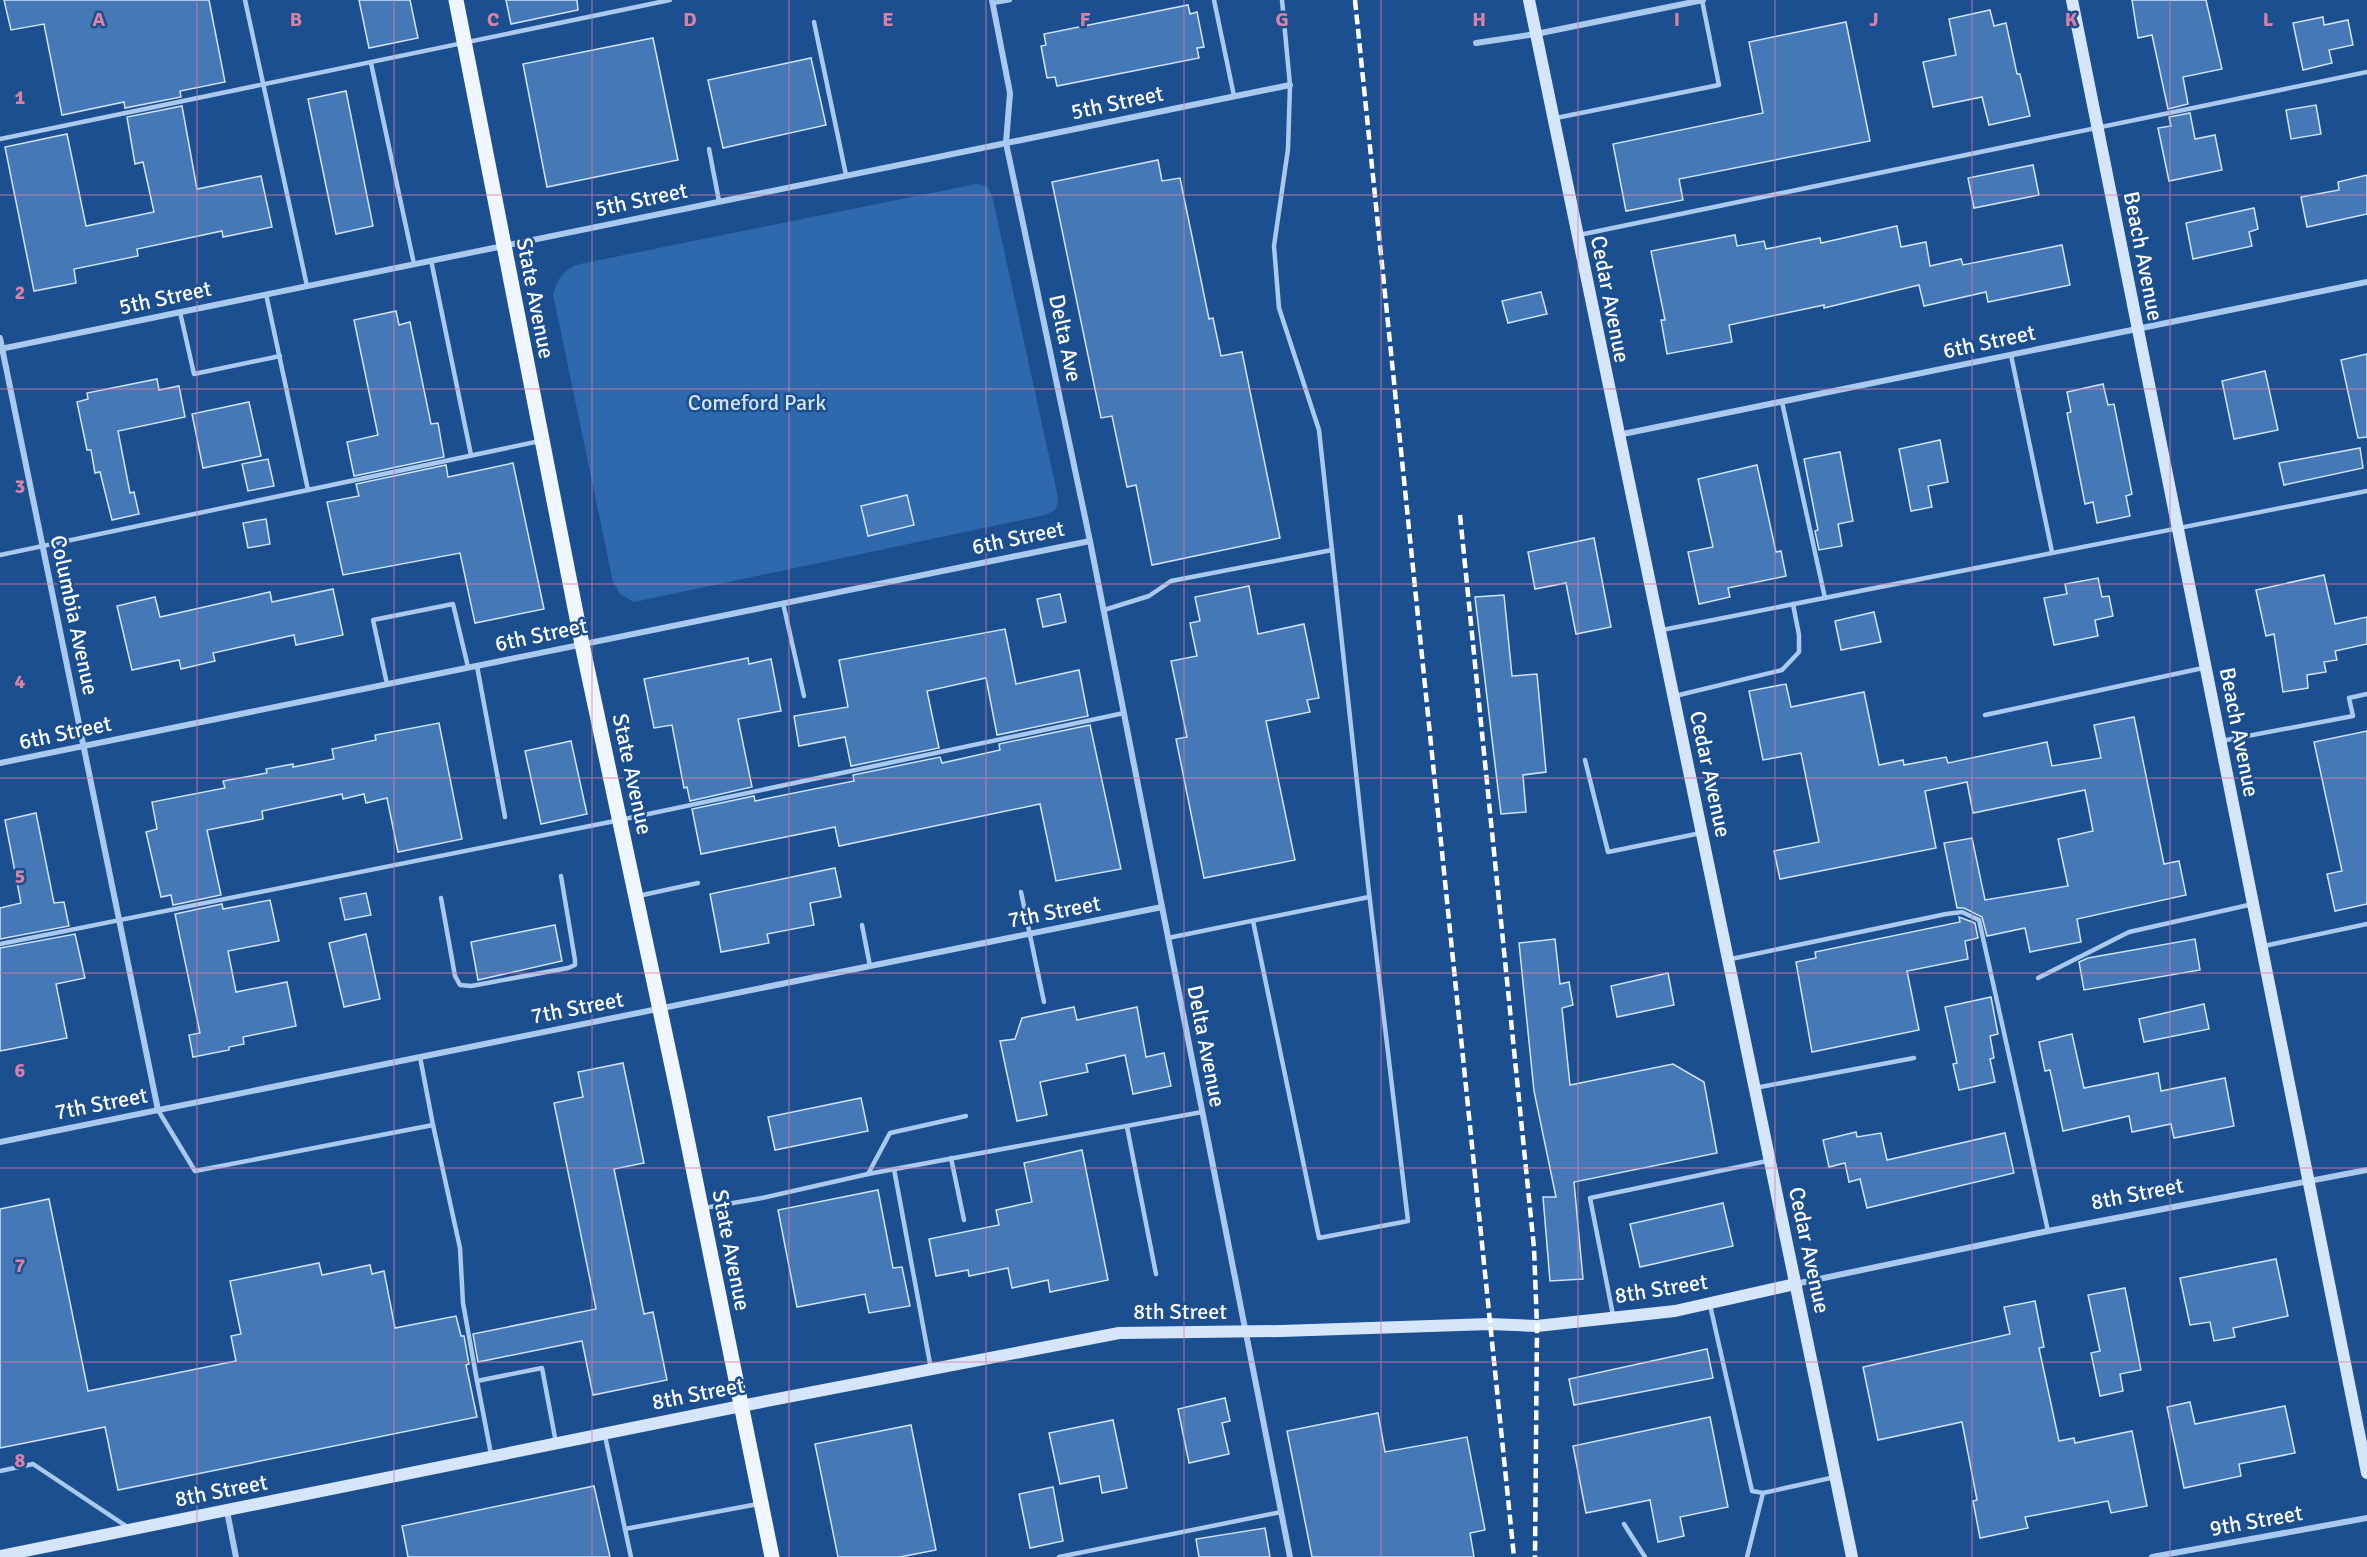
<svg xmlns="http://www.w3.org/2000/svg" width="2367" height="1557" font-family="Signika,sans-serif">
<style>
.green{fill:#2e69ad}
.building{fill:#4478b7;stroke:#cfe3fa;stroke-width:1.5}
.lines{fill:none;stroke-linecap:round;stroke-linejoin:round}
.lane{stroke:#a9c9ee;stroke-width:4.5}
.street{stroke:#a9c9ee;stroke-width:6}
.secondary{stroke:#d6e6fa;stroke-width:12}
.primary{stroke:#f0f6ff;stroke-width:15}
.rail{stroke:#fff;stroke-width:4.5;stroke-dasharray:10 4.5;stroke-linecap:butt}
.grid{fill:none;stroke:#dd80a5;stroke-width:1.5;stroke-opacity:0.55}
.labels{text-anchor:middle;stroke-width:5;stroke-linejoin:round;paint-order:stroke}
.street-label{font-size:22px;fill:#fff;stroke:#1b4f8f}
.park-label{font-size:22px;fill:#cfe3fa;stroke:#1b4f8f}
.grid-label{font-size:20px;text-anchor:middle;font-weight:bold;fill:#dd80a5;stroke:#1b4f8f;stroke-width:5;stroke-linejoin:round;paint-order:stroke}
</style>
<rect width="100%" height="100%" fill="#1b4f8f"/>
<path class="green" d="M 976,184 L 987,186 L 992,195 L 1057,493 L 1058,503 L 1055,510 L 1045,515 L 634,602 L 620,594 L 613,582 L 553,294 C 558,278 564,269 580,264 Z"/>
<g class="building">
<path d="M 4,0 L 209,0 L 225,82 L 180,91 L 181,97 L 125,108 L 124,102 L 62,115 L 44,24 L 11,30 Z"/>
<path d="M 359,0 L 410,0 L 418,38 L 369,48 Z"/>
<path d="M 506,0 L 577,0 L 578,10 L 511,24 Z"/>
<path d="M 2132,0 L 2206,0 L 2222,69 L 2183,77 L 2188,104 L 2168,109 L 2152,35 L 2138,38 Z"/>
<path d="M 1188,5 L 1190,14 L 1197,12 L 1204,47 L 1197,48 L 1199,58 L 1057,86 L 1055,77 L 1047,78 L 1041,46 L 1046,45 L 1044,34 Z"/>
<path d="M 1990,10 L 1994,26 L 2006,23 L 2017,74 L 2020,74 L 2030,116 L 1989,125 L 1982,97 L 1933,107 L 1923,62 L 1956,55 L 1949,19 Z"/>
<path d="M 2323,17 L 2324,25 L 2348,20 L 2353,45 L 2329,50 L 2332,63 L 2303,70 L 2293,23 Z"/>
<path d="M 1846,22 L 1870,141 L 1679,179 L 1683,200 L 1626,211 L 1613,144 L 1763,113 L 1749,42 Z"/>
<path d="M 653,38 L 678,160 L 547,187 L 523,64 Z"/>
<path d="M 811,58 L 826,125 L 723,148 L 708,80 Z"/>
<path d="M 346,91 L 373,226 L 336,234 L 308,99 Z"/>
<path d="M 2316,105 L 2321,134 L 2291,139 L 2286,110 Z"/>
<path d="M 182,106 L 197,189 L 261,176 L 272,227 L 223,237 L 222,231 L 137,249 L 138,256 L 74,269 L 76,283 L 34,291 L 5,147 L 67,134 L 86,226 L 154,212 L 143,162 L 135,164 L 127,117 Z"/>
<path d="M 2190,113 L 2195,139 L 2215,135 L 2222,170 L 2169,181 L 2158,128 L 2171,126 L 2169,117 Z"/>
<path d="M 1158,160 L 1162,181 L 1180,178 L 1209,319 L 1213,318 L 1221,356 L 1242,352 L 1280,538 L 1152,565 L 1136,485 L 1127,487 L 1112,416 L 1101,418 L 1052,182 Z"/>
<path d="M 2033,165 L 2039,195 L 1974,208 L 1968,178 Z"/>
<path d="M 2367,175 L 2367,214 L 2307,227 L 2301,197 L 2339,190 L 2338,182 Z"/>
<path d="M 2254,208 L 2258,229 L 2249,232 L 2252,246 L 2193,259 L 2186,223 Z"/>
<path d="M 1897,226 L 1901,247 L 1926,242 L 1930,266 L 1961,259 L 1963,265 L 2062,245 L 2070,285 L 1988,302 L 1986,292 L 1924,306 L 1919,285 L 1824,308 L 1824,305 L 1729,325 L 1732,342 L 1667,354 L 1661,320 L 1665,320 L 1651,251 L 1735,235 L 1737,246 L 1764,241 L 1766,249 L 1820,238 L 1821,243 Z"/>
<path d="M 1541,292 L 1547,314 L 1508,323 L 1502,301 Z"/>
<path d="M 396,311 L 399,325 L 410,322 L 431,424 L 438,423 L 444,457 L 354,476 L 347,442 L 378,435 L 354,320 Z"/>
<path d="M 2367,354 L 2367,437 L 2358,438 L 2341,360 Z"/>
<path d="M 2265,371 L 2278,430 L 2234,439 L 2222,381 Z"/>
<path d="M 157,379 L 159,390 L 179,386 L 185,417 L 118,431 L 130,493 L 134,492 L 139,514 L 112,520 L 100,472 L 95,473 L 91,450 L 87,450 L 77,402 L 88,399 L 87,393 Z"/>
<path d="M 2103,384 L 2108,405 L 2114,404 L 2132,494 L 2126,496 L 2130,516 L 2097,523 L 2093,502 L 2085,504 L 2067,413 L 2071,412 L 2067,392 Z"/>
<path d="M 249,402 L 261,456 L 203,468 L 192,414 Z"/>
<path d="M 1940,440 L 1948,482 L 1928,486 L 1932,507 L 1911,511 L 1899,449 Z"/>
<path d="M 2360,448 L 2363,468 L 2284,485 L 2279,463 Z"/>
<path d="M 1840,452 L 1853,521 L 1838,524 L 1842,546 L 1819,550 L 1815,531 L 1818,530 L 1804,459 Z"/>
<path d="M 268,459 L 274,486 L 248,491 L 242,464 Z"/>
<path d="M 513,463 L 544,609 L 475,623 L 460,553 L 343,575 L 327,502 L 359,496 L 356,484 L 446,465 L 448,477 Z"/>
<path d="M 1757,465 L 1776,552 L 1781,551 L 1786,576 L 1728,588 L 1730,597 L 1699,604 L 1688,552 L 1713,547 L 1698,479 Z"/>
<path d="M 907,495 L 914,525 L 868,536 L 861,506 Z"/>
<path d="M 266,519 L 270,544 L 248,548 L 243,523 Z"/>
<path d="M 1594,538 L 1611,627 L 1576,634 L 1566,583 L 1535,589 L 1528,552 Z"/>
<path d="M 2324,575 L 2335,624 L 2367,617 L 2367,644 L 2335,651 L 2337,660 L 2324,662 L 2326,672 L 2307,675 L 2308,688 L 2283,692 L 2274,634 L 2266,636 L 2256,590 Z"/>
<path d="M 2098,578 L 2102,597 L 2109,596 L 2113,616 L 2095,620 L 2098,636 L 2054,645 L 2044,598 L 2067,594 L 2065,584 Z"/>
<path d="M 1249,586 L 1258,634 L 1304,624 L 1319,698 L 1307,700 L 1310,712 L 1266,721 L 1295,860 L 1204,878 L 1176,739 L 1187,737 L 1171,661 L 1197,656 L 1190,623 L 1200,621 L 1195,597 Z"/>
<path d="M 333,589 L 343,635 L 296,645 L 294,635 L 213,653 L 215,661 L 181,669 L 179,660 L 132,670 L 117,606 L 155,597 L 160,617 L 270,592 L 272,602 Z"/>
<path d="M 1060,594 L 1066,622 L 1043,627 L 1037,599 Z"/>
<path d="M 1504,595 L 1512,676 L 1537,674 L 1546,772 L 1523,775 L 1526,812 L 1501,814 L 1475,597 Z"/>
<path d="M 1874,612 L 1881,642 L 1841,650 L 1835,621 Z"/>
<path d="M 1005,629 L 1016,684 L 1079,670 L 1088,716 L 997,735 L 986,678 L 927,691 L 939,748 L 851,766 L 845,737 L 799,746 L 794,716 L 848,707 L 839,660 Z"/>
<path d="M 748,658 L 749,664 L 771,659 L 781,711 L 738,719 L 752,787 L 690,801 L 687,787 L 684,788 L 672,725 L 654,728 L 644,679 Z"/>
<path d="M 1786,684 L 1791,707 L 1864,692 L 1879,765 L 1903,760 L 1904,765 L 1946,757 L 1948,763 L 2047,742 L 2052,766 L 2101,758 L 2094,725 L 2134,717 L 2164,864 L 2179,861 L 2186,895 L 2077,919 L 2081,942 L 2030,952 L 2025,928 L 1987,936 L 1982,917 L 1964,908 L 1957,908 L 1944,843 L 1972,838 L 1985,900 L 2068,886 L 2058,839 L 2093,831 L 2085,790 L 1973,813 L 1967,782 L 1925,791 L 1936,848 L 1780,879 L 1774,851 L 1819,842 L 1801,753 L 1763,760 L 1749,691 Z"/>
<path d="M 439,723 L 462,839 L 398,852 L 387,798 L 366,803 L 364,794 L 343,799 L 342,794 L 262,811 L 263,819 L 207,830 L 221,895 L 173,905 L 171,895 L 161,897 L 146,832 L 157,829 L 152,802 L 225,788 L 223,781 L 267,773 L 266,769 L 293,764 L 293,767 L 334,759 L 332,749 L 376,740 L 375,735 Z"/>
<path d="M 1090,725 L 1121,869 L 1056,881 L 1040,804 L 839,846 L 835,827 L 701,854 L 692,809 L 754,796 L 755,801 L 854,781 L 853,775 L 940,757 L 942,763 L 1000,750 L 999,744 Z"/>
<path d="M 2367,731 L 2367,904 L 2335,911 L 2327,874 L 2342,871 L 2314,742 Z"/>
<path d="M 571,741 L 587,814 L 541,824 L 525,751 Z"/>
<path d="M 36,813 L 54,903 L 64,902 L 69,926 L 0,939 L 0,908 L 21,903 L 5,820 Z"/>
<path d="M 835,868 L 841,897 L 810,903 L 814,925 L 767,934 L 769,943 L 721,952 L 710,894 Z"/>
<path d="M 366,893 L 371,915 L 345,920 L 340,898 Z"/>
<path d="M 270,900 L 279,941 L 228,951 L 236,992 L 287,982 L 296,1026 L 243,1037 L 244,1044 L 229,1047 L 229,1050 L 193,1057 L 189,1035 L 200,1033 L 175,914 L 222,904 L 223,909 Z"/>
<path d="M 1959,917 L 1975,923 L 1978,938 L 1965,941 L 1968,959 L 1907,971 L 1919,1030 L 1812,1052 L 1796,962 L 1816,958 L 1815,952 L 1960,922 Z"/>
<path d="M 555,925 L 562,961 L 478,980 L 471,942 Z"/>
<path d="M 75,934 L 85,978 L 56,984 L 67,1038 L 0,1051 L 0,948 Z"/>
<path d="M 366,934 L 380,999 L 344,1007 L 329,943 Z"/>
<path d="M 1555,939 L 1560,984 L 1569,982 L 1573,1005 L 1562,1008 L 1570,1085 L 1673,1064 L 1704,1082 L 1717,1153 L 1574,1182 L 1583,1279 L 1550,1281 L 1543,1197 L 1556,1197 L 1534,1091 L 1519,943 Z"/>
<path d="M 2195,939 L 2200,970 L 2084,990 L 2079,962 L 2088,958 Z"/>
<path d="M 1668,973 L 1674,1005 L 1617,1017 L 1611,986 Z"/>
<path d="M 1991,997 L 1998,1034 L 1990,1036 L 1994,1058 L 1990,1059 L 1995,1082 L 1959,1090 L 1953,1064 L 1957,1063 L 1945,1007 Z"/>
<path d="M 2204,1004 L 2209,1029 L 2144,1042 L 2139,1019 Z"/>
<path d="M 1074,1007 L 1077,1020 L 1137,1007 L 1146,1057 L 1164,1053 L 1171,1086 L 1133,1094 L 1125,1055 L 1086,1064 L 1088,1072 L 1040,1082 L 1047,1115 L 1017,1121 L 1000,1041 L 1015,1039 L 1022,1018 Z"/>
<path d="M 2072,1034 L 2084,1088 L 2158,1073 L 2161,1091 L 2225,1078 L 2234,1126 L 2174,1138 L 2171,1124 L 2132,1132 L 2129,1116 L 2063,1131 L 2050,1070 L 2045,1071 L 2039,1042 Z"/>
<path d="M 623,1063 L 644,1163 L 614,1169 L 644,1314 L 653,1312 L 667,1380 L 593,1395 L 582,1341 L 478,1362 L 473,1334 L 596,1309 L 554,1103 L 583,1097 L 578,1072 Z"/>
<path d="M 861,1098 L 868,1131 L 775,1150 L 768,1117 Z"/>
<path d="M 1856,1132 L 1857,1137 L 1881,1133 L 1887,1160 L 2005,1133 L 2014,1173 L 1867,1208 L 1860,1179 L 1849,1182 L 1845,1163 L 1829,1167 L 1823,1140 Z"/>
<path d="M 1082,1150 L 1108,1280 L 1050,1292 L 1048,1280 L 1012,1288 L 1008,1268 L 969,1276 L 968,1270 L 936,1276 L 929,1239 L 999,1225 L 996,1210 L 1032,1202 L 1024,1163 Z"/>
<path d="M 878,1190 L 893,1268 L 902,1267 L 910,1306 L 869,1313 L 865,1294 L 797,1307 L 778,1210 Z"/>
<path d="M 49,1199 L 88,1391 L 236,1361 L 231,1336 L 241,1334 L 230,1281 L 319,1263 L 322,1275 L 370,1265 L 372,1274 L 384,1271 L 395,1328 L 456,1316 L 461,1336 L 464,1336 L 469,1364 L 466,1365 L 477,1417 L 118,1490 L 105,1427 L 0,1448 L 0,1209 Z"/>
<path d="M 1723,1203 L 1733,1246 L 1640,1267 L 1630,1224 Z"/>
<path d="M 2276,1259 L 2288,1316 L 2233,1328 L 2235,1337 L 2214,1341 L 2210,1322 L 2190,1325 L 2180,1278 Z"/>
<path d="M 2125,1288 L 2141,1370 L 2120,1374 L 2123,1391 L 2100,1396 L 2091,1353 L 2100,1351 L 2088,1295 Z"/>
<path d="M 2035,1301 L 2044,1347 L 2039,1348 L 2059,1441 L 2074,1438 L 2075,1443 L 2132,1431 L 2147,1506 L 2111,1513 L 2108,1501 L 2025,1517 L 2028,1528 L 1980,1538 L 1973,1501 L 1977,1500 L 1962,1422 L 1878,1440 L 1863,1367 L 2010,1334 L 2004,1307 Z"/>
<path d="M 1707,1349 L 1713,1378 L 1574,1405 L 1569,1379 Z"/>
<path d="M 1225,1398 L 1230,1421 L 1222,1423 L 1229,1454 L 1189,1463 L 1178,1409 Z"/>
<path d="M 2190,1402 L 2195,1424 L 2285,1406 L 2295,1453 L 2239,1464 L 2241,1476 L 2184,1488 L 2167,1407 Z"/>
<path d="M 1378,1413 L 1385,1452 L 1467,1437 L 1485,1530 L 1470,1533 L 1474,1557 L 1312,1557 L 1287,1431 Z"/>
<path d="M 1710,1417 L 1728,1507 L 1680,1517 L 1684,1536 L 1658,1542 L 1650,1500 L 1586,1513 L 1573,1446 Z"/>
<path d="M 1113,1420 L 1127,1488 L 1102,1493 L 1099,1476 L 1060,1484 L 1049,1433 Z"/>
<path d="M 911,1425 L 936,1550 L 900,1557 L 838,1557 L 815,1444 Z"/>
<path d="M 594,1486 L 610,1557 L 408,1557 L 402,1526 Z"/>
<path d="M 1053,1487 L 1063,1541 L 1030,1548 L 1019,1494 Z"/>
<path d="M 1265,1528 L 1270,1557 L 1199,1557 L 1196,1539 Z"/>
</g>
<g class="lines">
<g class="lane">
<path d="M 245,0 L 307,286"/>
<path d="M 1214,0 L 1234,96"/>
<path d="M 993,3 L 1010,0"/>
<path d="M 814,22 L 846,175"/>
<path d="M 371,63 L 414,264"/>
<path d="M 1556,118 L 1719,85 L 1702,0"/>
<path d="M 0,139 L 670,0"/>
<path d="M 709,149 L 719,201"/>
<path d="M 1579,235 L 2367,72"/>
<path d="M 431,260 L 471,455"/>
<path d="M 266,294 L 308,490"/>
<path d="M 180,312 L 194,374 L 280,356"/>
<path d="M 2011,355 L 2052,552"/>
<path d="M 1782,402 L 1825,598"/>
<path d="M 0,555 L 540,441"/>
<path d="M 783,603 L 804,696"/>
<path d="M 1104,610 L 1149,596 L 1171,581 L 1332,550"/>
<path d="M 1662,630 L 2367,491"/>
<path d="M 477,666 L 505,817"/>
<path d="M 387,684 L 373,620 L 453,604 L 468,667"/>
<path d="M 1675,696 L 1782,670 L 1799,652 L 1799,635 L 1793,604"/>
<path d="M 1985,715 L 2203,668"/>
<path d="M 2221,741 L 2353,716 L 2349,698 L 2367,694"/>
<path d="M 1585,760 L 1608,852 L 1701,833"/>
<path d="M 1021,892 L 1044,1002"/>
<path d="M 638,896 L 698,883"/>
<path d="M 441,898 L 455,976 L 460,985 L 471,986 L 568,968 L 575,965 L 575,960 L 561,876"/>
<path d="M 1253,921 L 1319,1238 L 1408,1221 L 1368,884 L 1319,430 L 1279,308 L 1274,246 L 1288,149 L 1290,85 L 1282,0"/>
<path d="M 862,925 L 870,966"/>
<path d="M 1168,938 L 1369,897"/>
<path d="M 0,944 L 620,820 L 1124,713"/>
<path d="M 2264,946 L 2367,924"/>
<path d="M 1731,959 L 1946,914 L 1962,912 L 1979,920 L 2048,1231"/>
<path d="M 2038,978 L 2129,932 L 2253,904"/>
<path d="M 1755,1088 L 1914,1058"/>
<path d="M 158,1110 L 195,1171 L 433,1125 L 420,1057"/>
<path d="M 433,1125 L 460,1248 L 463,1303 L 477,1381"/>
<path d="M 1127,1127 L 1156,1274"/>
<path d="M 951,1158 L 964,1220"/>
<path d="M 894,1169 L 931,1369"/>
<path d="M 868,1174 L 890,1133 L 966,1116"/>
<path d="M 704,1208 L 762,1198 L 868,1174 L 1202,1112"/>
<path d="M 1710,1305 L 1752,1491 L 1763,1493 L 1835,1477"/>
<path d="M 1613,1315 L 1590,1198 L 1767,1161"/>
<path d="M 605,1436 L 631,1557"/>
<path d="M 491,1454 L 477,1381 L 542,1368 L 556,1443"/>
<path d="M 0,1471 L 33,1464 L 129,1528"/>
<path d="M 1624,1524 L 1645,1557"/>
<path d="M 625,1529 L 758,1504"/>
<path d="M 1059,1557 L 1281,1512"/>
<path d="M 1747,1557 L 1763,1493"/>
</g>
<g class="street">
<path d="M 992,0 L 1010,93 L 1006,143 L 1090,541 L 1290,1557"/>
<path d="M 1476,43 L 1536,34 L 1703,0"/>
<path d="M 0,338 L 158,1110"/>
<path d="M 0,349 L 1290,85"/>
<path d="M 1618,435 L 2367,282"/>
<path d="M 0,763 L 1090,541"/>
<path d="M 0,1142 L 1162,907"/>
<path d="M 1795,1284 L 2048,1231 L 2367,1170"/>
<path d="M 227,1511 L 236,1557"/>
<path d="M 2152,1557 L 2367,1518"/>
</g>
<g class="secondary">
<path d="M 1529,0 L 1852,1557"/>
<path d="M 2072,0 L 2367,1473"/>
<path d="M 0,1556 L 741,1406 L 1119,1333 L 1281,1331 L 1490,1324 L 1537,1326 L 1675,1311 L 1795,1284"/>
</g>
<path class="primary" d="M 456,0 L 582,644 L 679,1099 L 772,1557"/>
<g class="rail">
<path d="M 1355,0 L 1514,1557"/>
<path d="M 1460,515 L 1534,1248 L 1537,1326 L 1535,1557"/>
</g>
</g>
<path class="grid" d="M 197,0 L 197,1557M 394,0 L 394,1557M 592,0 L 592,1557M 789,0 L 789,1557M 986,0 L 986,1557M 1184,0 L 1184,1557M 1381,0 L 1381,1557M 1578,0 L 1578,1557M 1775,0 L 1775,1557M 1972,0 L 1972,1557M 2170,0 L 2170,1557M 0,195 L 2367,195M 0,389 L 2367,389M 0,584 L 2367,584M 0,778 L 2367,778M 0,973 L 2367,973M 0,1168 L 2367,1168M 0,1362 L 2367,1362"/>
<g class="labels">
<g class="street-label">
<text transform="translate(1117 102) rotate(-12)" y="8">5th Street</text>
<text transform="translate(641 199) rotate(-12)" y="8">5th Street</text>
<text transform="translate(2144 256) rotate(79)" y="8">Beach Avenue</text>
<text transform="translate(165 297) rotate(-12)" y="8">5th Street</text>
<text transform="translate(536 298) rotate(79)" y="8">State Avenue</text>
<text transform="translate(1611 299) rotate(79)" y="8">Cedar Avenue</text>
<text transform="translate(1066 338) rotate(78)" y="8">Delta Ave</text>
<text transform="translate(1989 341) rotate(-12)" y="8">6th Street</text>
<text transform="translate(1018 537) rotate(-12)" y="8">6th Street</text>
<text transform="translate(75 615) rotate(78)" y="8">Columbia Avenue</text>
<text transform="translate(541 634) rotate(-12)" y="8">6th Street</text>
<text transform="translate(65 732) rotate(-12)" y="8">6th Street</text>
<text transform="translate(2240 732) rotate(79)" y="8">Beach Avenue</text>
<text transform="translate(633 774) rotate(78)" y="8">State Avenue</text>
<text transform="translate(1711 774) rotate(78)" y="8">Cedar Avenue</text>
<text transform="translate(1054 911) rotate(-11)" y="8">7th Street</text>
<text transform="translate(577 1007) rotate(-11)" y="8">7th Street</text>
<text transform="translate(1207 1046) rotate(79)" y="8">Delta Avenue</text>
<text transform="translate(101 1103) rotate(-11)" y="8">7th Street</text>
<text transform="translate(2137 1193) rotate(-11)" y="8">8th Street</text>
<text transform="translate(732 1250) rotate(79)" y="8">State Avenue</text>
<text transform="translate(1810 1250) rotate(78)" y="8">Cedar Avenue</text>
<text transform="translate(1661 1288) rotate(-9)" y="8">8th Street</text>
<text x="1180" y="1319">8th Street</text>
<text transform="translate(698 1393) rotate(-11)" y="8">8th Street</text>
<text transform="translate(221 1490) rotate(-11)" y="8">8th Street</text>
<text transform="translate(2256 1520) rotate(-10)" y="8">9th Street</text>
</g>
<g class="park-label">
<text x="757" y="410">Comeford Park</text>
</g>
</g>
<g class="grid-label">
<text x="99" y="26">A</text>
<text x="296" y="26">B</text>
<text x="493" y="26">C</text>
<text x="690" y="26">D</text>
<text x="888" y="26">E</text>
<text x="1085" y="26">F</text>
<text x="1282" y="26">G</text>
<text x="1479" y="26">H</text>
<text x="1677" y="26">I</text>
<text x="1874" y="26">J</text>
<text x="2071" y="26">K</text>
<text x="2268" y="26">L</text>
<text x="20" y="104">1</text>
<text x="20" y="299">2</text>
<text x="20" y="493">3</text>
<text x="20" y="688">4</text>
<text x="20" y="883">5</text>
<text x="20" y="1077">6</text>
<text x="20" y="1272">7</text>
<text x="20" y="1467">8</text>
</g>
</svg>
